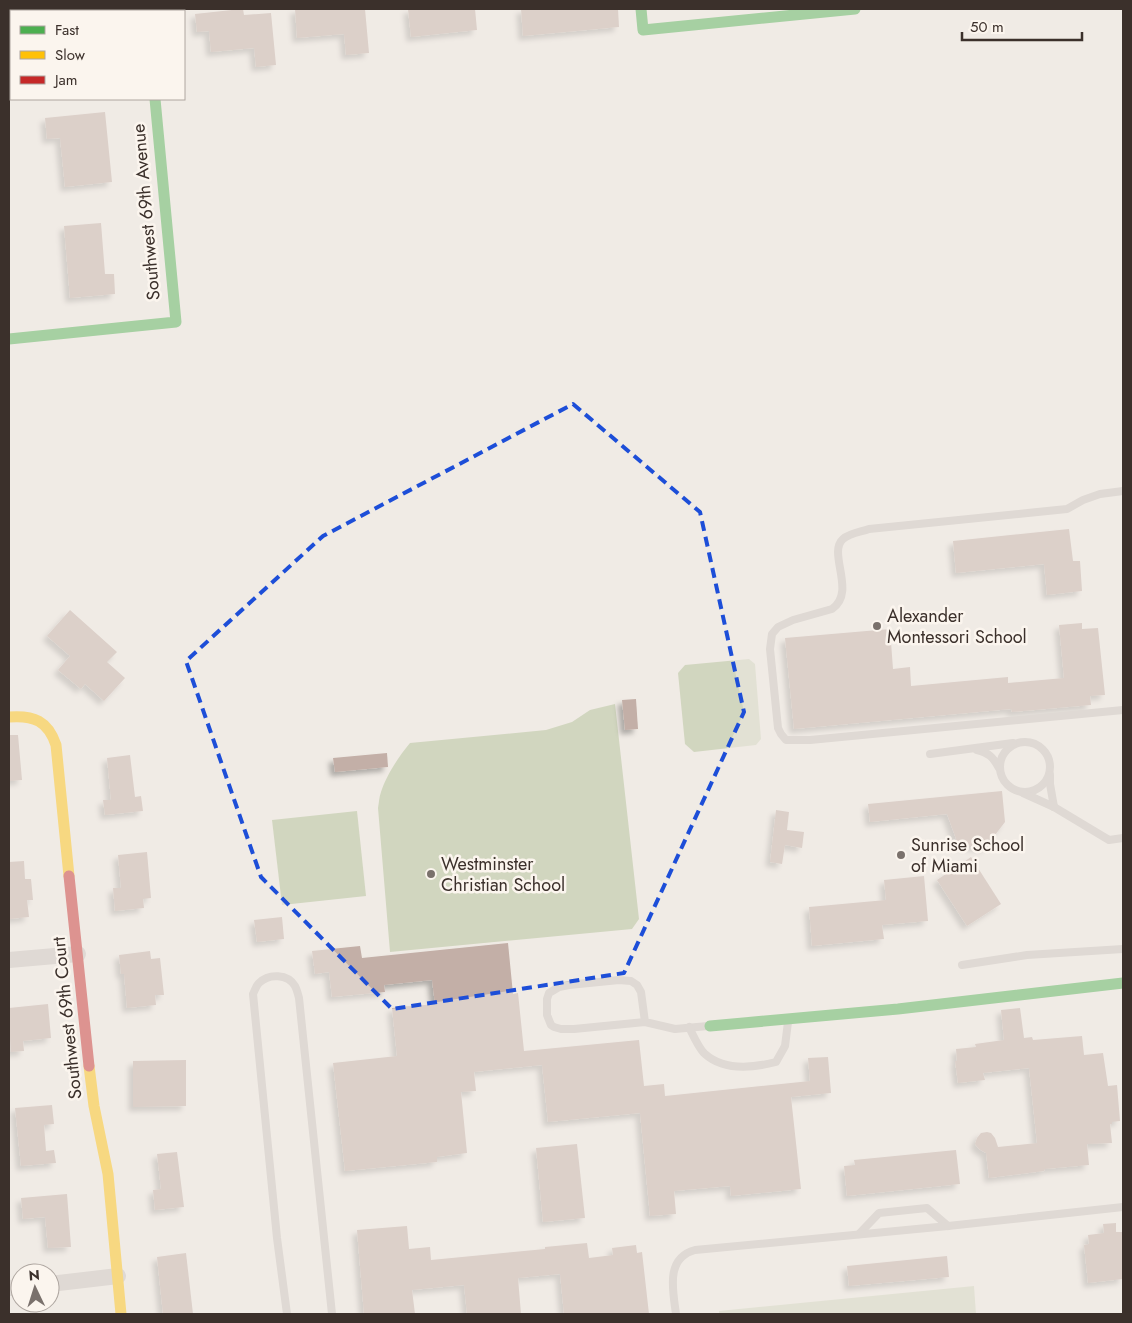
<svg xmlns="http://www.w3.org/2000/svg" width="1132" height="1323" font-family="Jost,sans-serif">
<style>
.green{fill:#d1d6bf}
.building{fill:#c3afa7;filter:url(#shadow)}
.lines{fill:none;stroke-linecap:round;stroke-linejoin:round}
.lane{stroke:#c9c3be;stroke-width:8}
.street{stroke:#c9c3be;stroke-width:16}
.fast{stroke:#4caf50;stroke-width:11}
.slow{stroke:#ffc107;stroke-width:11}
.jam{stroke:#c62828;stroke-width:11}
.marked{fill:none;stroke:#1d4ed8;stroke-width:4;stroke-dasharray:10 6;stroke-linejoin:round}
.poi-dot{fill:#7a716c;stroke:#fbf5ee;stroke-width:2}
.labels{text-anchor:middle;stroke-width:5;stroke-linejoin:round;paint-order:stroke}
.street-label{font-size:18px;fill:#3b302b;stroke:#fbf5ee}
.poi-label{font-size:18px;fill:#3b302b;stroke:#fbf5ee;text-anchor:start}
</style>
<defs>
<filter id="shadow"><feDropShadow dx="-4.5" dy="4.5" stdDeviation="2.5" flood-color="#0004"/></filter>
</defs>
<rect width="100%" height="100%" fill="#f0ebe5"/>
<g class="green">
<path d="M 749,659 L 755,664 L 761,739 L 756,745 L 694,752 L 685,744 L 678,673 L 685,665 Z"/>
<path d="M 615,704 L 639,919 L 632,929 L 390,952 L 378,808 C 379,803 379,797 381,792 C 386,776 399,756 410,743 L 546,730 L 572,722 L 590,710 Z"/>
<path d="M 357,811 L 366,896 L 282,905 L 272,820 Z"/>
<path d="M 974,1286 L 976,1314 L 719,1314 L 719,1311 Z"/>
</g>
<g class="building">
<path d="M 241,9 L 243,9 L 244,15 L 271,13 L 276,65 L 256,67 L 254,48 L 211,52 L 209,31 L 197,32 L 195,14 Z"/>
<path d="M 295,9 L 365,9 L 369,53 L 346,55 L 344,34 L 297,38 Z"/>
<path d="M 408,9 L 475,9 L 477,30 L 411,37 Z"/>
<path d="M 521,9 L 618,9 L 619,27 L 523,36 Z"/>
<path d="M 105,112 L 112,182 L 65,187 L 60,138 L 47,139 L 45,118 Z"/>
<path d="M 101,223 L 105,274 L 114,274 L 115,294 L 70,298 L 64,226 Z"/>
<path d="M 1069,529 L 1073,561 L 1080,561 L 1082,591 L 1047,595 L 1044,564 L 956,573 L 953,541 Z"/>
<path d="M 70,610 L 117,652 L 107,662 L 125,678 L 104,701 L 85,684 L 81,689 L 58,670 L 70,656 L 47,636 Z"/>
<path d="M 1082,623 L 1082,629 L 1098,628 L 1105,695 L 1090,696 L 1091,705 L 1012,712 L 1011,709 L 794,729 L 785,638 L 890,629 L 893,669 L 910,667 L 911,686 L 1008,677 L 1008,683 L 1064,678 L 1059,625 Z"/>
<path d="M 636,699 L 638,729 L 625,730 L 622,700 Z"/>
<path d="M 9,735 L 18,735 L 22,780 L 9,781 Z"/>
<path d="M 387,753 L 388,767 L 335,772 L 333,758 Z"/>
<path d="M 130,755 L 135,797 L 141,796 L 143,811 L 105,815 L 103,800 L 111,800 L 107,758 Z"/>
<path d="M 1002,791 L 1005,822 L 985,848 L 958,844 L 947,814 L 870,822 L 868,804 Z"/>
<path d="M 776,810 L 789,812 L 787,830 L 804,832 L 802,848 L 785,845 L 782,864 L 770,862 Z"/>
<path d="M 147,852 L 151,898 L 143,899 L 144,908 L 115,911 L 113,888 L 121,888 L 118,855 Z"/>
<path d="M 971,857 L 1001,904 L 967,926 L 937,880 Z"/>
<path d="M 24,861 L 25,879 L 31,879 L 33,900 L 27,900 L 29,917 L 9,919 L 9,862 Z"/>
<path d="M 924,876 L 928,921 L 882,925 L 884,939 L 812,946 L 809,907 L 886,900 L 884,880 Z"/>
<path d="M 282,917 L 284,939 L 257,942 L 254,920 Z"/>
<path d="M 508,943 L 513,994 L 518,993 L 524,1051 L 639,1040 L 644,1086 L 664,1084 L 665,1096 L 810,1081 L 808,1058 L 828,1057 L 831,1093 L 791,1097 L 801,1189 L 731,1196 L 730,1186 L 674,1191 L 676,1214 L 650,1216 L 640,1113 L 548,1122 L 542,1065 L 474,1072 L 476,1091 L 461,1092 L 467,1153 L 437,1157 L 437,1162 L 345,1171 L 333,1063 L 397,1056 L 392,1008 L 435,1004 L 432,980 L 384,985 L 385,992 L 332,997 L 329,972 L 315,974 L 312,951 L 360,946 L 362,958 Z"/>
<path d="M 150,951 L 151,959 L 160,958 L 164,995 L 155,995 L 156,1005 L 127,1008 L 124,974 L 121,974 L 119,955 Z"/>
<path d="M 48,1004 L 51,1038 L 23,1041 L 24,1051 L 11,1052 L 9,1025 L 9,1008 Z"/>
<path d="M 1020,1008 L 1024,1038 L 1032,1037 L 1033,1040 L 1082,1036 L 1084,1055 L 1103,1053 L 1108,1086 L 1117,1085 L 1120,1121 L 1112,1122 L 1112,1124 L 1110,1124 L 1112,1143 L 1087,1144 L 1089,1165 L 1045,1169 L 1044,1171 L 989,1178 L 986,1153 L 979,1149 L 975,1144 L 977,1138 L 981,1133 L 987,1132 L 991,1133 L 995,1138 L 998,1147 L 1037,1143 L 1029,1068 L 983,1073 L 985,1080 L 958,1083 L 955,1061 L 957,1061 L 956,1049 L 976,1047 L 975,1044 L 1004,1040 L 1001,1010 Z"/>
<path d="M 186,1060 L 186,1106 L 133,1107 L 133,1061 Z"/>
<path d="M 52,1105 L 54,1124 L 44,1125 L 46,1151 L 54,1150 L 56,1163 L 21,1166 L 15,1108 Z"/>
<path d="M 577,1144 L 585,1218 L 543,1222 L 536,1148 Z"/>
<path d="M 956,1150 L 960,1184 L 847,1196 L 844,1166 L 855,1165 L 854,1160 Z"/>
<path d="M 177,1152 L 184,1207 L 155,1210 L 153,1190 L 161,1189 L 157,1154 Z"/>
<path d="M 67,1194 L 71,1247 L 48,1248 L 45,1217 L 23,1219 L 21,1198 Z"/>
<path d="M 1116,1223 L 1116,1232 L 1123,1232 L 1123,1279 L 1088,1283 L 1084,1245 L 1089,1244 L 1088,1235 L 1104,1233 L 1103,1224 Z"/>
<path d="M 407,1226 L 409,1249 L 430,1247 L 431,1260 L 545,1249 L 545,1247 L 587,1243 L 589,1258 L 613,1255 L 612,1248 L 636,1245 L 637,1253 L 642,1252 L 649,1314 L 564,1314 L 560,1274 L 518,1278 L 521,1314 L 467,1314 L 464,1285 L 412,1290 L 415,1314 L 364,1314 L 357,1230 Z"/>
<path d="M 186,1253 L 193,1314 L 163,1314 L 157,1257 Z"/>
<path d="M 947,1256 L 949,1277 L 849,1286 L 847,1266 Z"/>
</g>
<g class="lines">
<g class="lane">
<path d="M 1123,491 L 1100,494 L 1083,500 L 1067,509 L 869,529 C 861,532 850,533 843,539 C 827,553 857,592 832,609 L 793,620 L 778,627 L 772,634 L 770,649 L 778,728 L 781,734 L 786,740 L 810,740 L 1123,710"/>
<circle cx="1025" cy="767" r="25"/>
<path d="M 977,750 C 989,753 993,757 999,768"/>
<path d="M 930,754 L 1013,743"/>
<path d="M 1050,775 L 1050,784 L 1054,807"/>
<path d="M 1023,793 L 1054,807 L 1109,840 L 1123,838"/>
<path d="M 962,965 L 1027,955 L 1123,949"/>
<path d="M 645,1022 L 641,992 L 637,985 L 631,981 L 619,980 L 569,985 L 559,987 L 549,993 L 547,999 L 547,1015 L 551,1025 L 554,1027 L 561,1029 L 574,1029 L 645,1022 L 675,1029 L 708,1026"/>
<path d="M 689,1027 C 693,1035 699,1049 705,1054 C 724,1071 753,1068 776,1062 L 785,1046 L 788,1022"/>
<path d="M 859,1234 L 879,1213 L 927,1208 L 948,1226"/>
<path d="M 287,1314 L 277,1238 L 253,994 C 255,990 256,986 259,983 C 269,973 288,974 295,986 C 297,990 298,994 299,998 L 332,1314"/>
<path d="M 676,1314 C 673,1291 665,1258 695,1250 L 948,1226 L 1123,1207"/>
</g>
<g class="street">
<path d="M 153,9 L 154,11"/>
<path d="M 9,960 L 78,954"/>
<path d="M 50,1284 L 118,1276"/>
<path d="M 9,1288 L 20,1287"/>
</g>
<g class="fast">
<path d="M 641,9 L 643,30 L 855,9"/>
<path d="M 9,339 L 176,322 L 155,99"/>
<path d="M 710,1026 L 898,1009 L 1123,983"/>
</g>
<g class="slow">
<path d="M 9,717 C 34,715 48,721 56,745 L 69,876"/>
<path d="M 89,1066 L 94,1106 L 108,1174 L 121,1314"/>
</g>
<path class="jam" d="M 69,876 L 89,1066"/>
</g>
<path d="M0 0H1132V1323H0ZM 573,404 L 700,512 L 744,712 L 624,973 L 392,1009 L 261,877 L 186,661 L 323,536 Z" fill="#f0ebe5" fill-opacity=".55" fill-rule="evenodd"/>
<path class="marked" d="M 573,404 L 700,512 L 744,712 L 624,973 L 392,1009 L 261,877 L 186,661 L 323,536 Z"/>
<g class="poi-dot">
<circle cx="877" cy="626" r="5"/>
<circle cx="901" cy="855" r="5"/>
<circle cx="431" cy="874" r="5"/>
</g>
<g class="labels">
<g class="street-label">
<text transform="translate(146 212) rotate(-95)" y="6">Southwest 69th Avenue</text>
<text transform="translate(67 1018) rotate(-96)" y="6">Southwest 69th Court</text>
</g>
<g class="poi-label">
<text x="887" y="622">Alexander<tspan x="887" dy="21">Montessori School</tspan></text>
<text x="911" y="851">Sunrise School<tspan x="911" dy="21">of Miami</tspan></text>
<text x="441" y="870">Westminster<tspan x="441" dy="21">Christian School</tspan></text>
</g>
</g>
<rect width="1132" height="1323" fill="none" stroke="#3b302b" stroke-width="20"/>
<rect x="10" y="10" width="175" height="90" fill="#fbf5ee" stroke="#aea6a0"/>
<rect x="20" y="26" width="25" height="8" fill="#4caf50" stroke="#aea6a0"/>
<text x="55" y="35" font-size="15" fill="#3b302b">Fast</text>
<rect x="20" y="51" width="25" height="8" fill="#ffc107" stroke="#aea6a0"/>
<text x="55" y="60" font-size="15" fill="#3b302b">Slow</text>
<rect x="20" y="76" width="25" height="8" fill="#c62828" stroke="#aea6a0"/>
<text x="55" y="85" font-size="15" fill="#3b302b">Jam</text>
<g transform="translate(35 1288) rotate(356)"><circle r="24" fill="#fbf5ee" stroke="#aea6a0"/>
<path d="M0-4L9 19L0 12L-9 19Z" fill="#7a716c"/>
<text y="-8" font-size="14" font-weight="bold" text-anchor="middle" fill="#3b302b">N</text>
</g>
<path d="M962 32v8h120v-8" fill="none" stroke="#3b302b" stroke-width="2.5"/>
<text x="970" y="32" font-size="15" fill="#3b302b" stroke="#fbf5ee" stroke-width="4" paint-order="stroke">50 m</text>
</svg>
